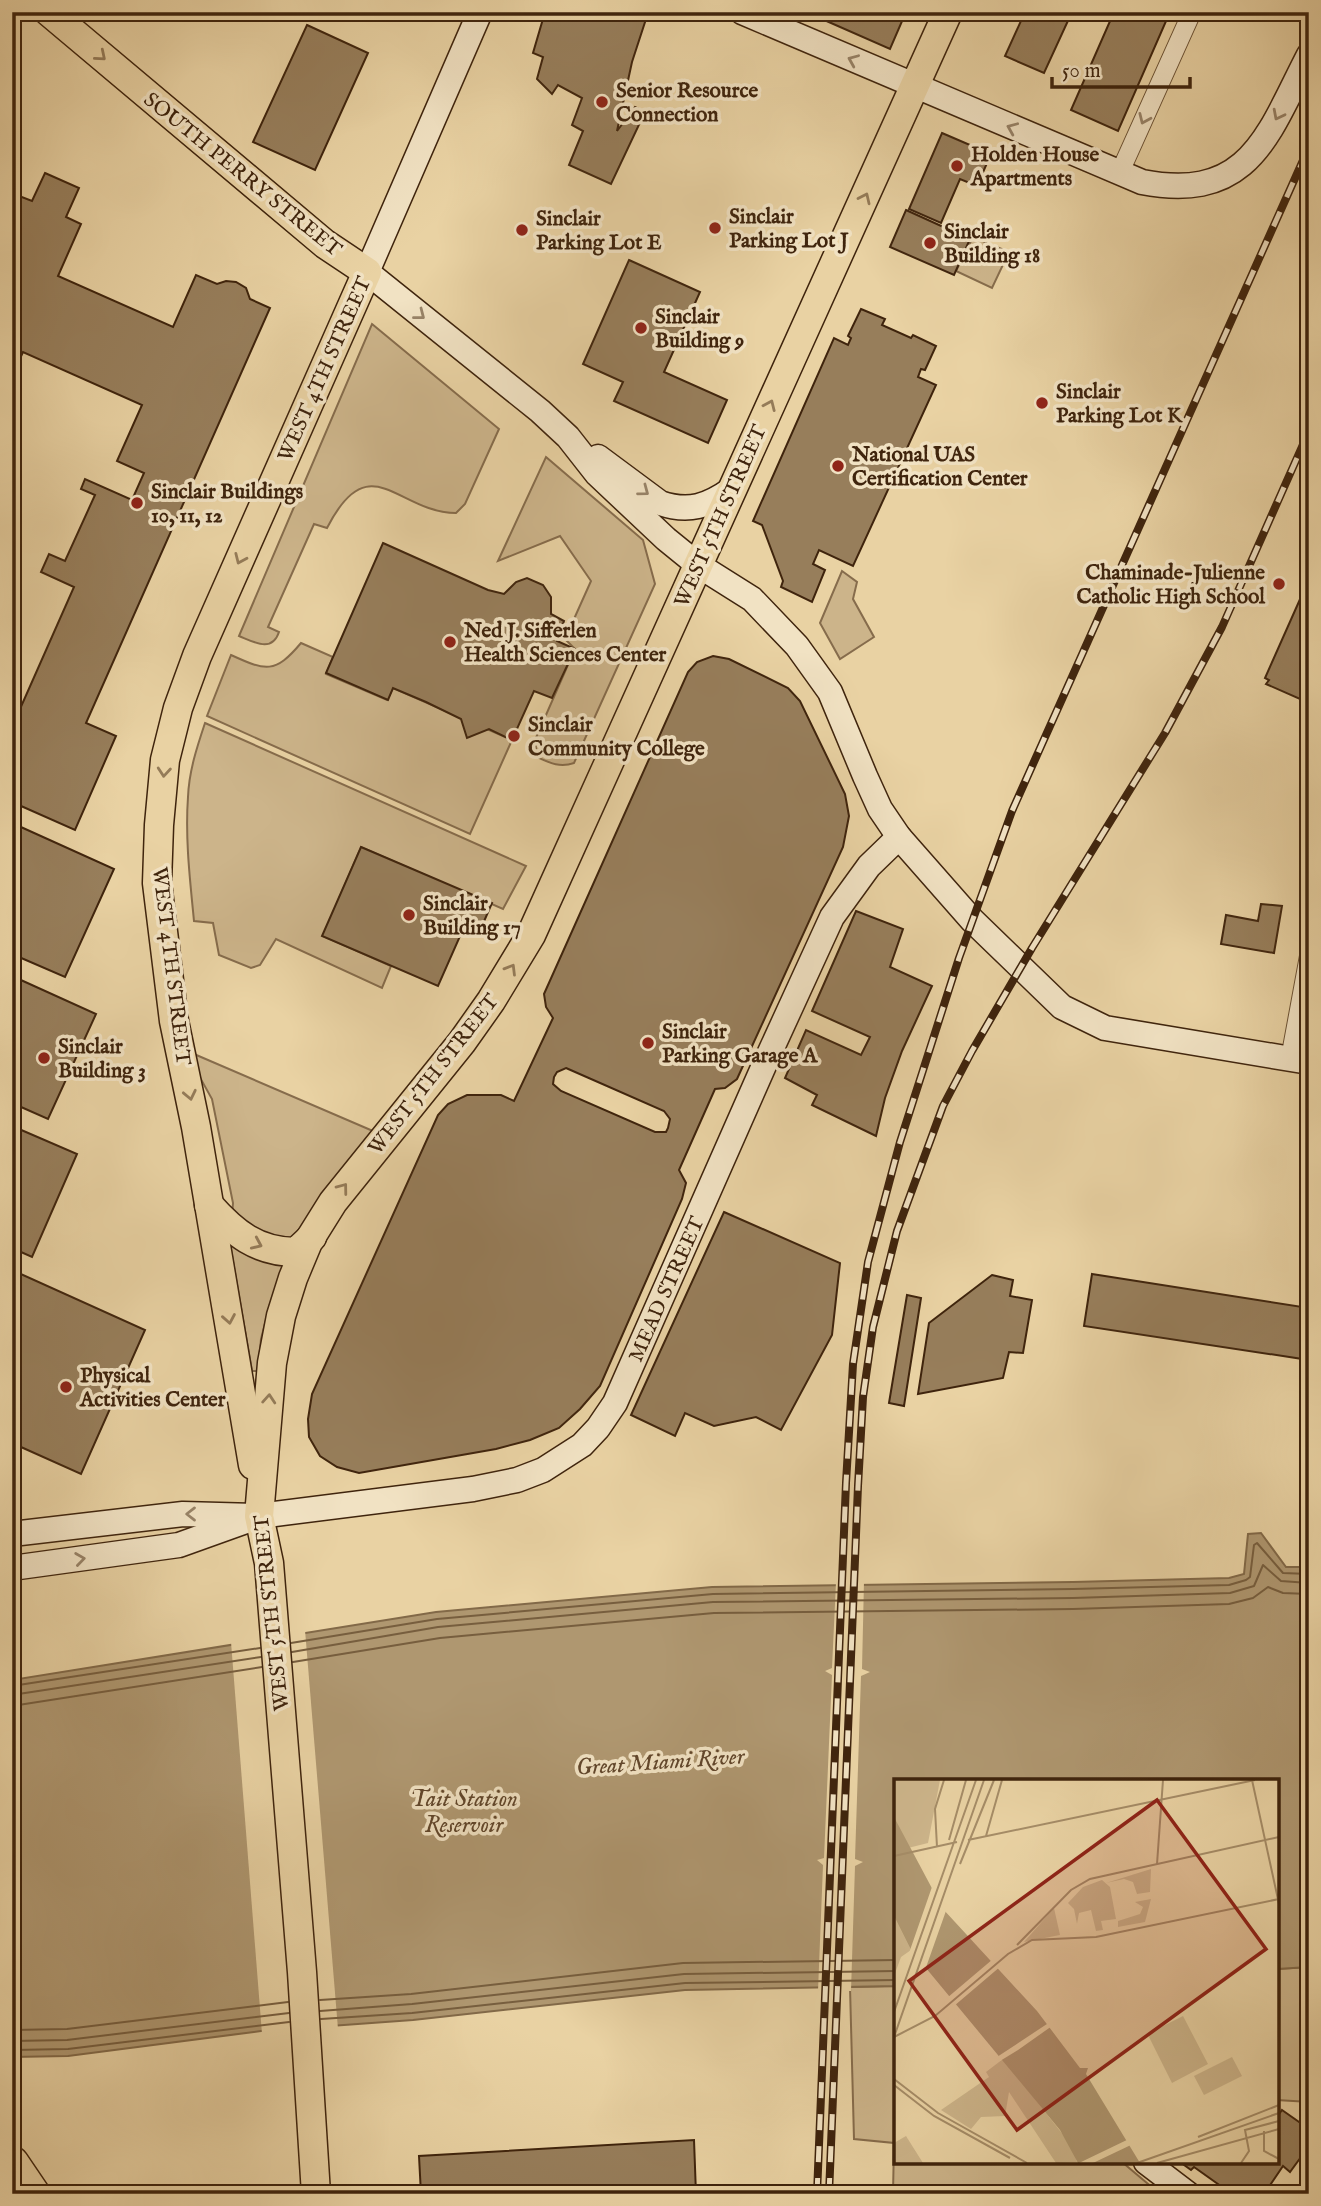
<svg xmlns="http://www.w3.org/2000/svg" width="1321" height="2206" font-family="'IM FELL English',serif">
<style>
.green{fill:#ccb48a;stroke:#866c4c;stroke-width:2}
.water{fill:#af9770;stroke:#826948;stroke-width:2}
.pier{fill:#e9d2a3}
.lines{fill:none;stroke-linecap:round;stroke-linejoin:round}
.shore{stroke:#775e3e;stroke-width:2}
.building{fill:#977e5b;stroke:#3f240d;stroke-width:2;fill-rule:evenodd}
.street-casing{stroke:#6a5032;stroke-width:20}
.secondary-casing{stroke:#3f240d;stroke-width:27}
.primary-casing{stroke:#3f240d;stroke-width:31}
.highway-casing{stroke:#3f240d;stroke-width:36}
.street{stroke:#f1e2c3;stroke-width:18}
.secondary{stroke:#f1e2c3;stroke-width:24}
.primary{stroke:#e9d2a3;stroke-width:28}
.highway{stroke:#e9d2a3;stroke-width:33}
.rail-casing{stroke:#3f240d;stroke-width:8}
.rail{stroke:#f1e2c3;stroke-width:5;stroke-dasharray:16;stroke-linecap:butt}
.oneway{stroke:#947b58}
.oneway2{stroke:#988368}
.poi-dot{fill:#8f2418;stroke:#f1e2c3;stroke-width:2.5}
.labels{text-anchor:middle;stroke-width:7;stroke-linejoin:round;paint-order:stroke}
.poi-label{font-size:21px;font-weight:bold;fill:#3f240d;stroke:#f1e2c3;text-anchor:start}
.street-label{font-size:21px;fill:#3f240d;stroke:#f1e2c3}
.water-label{font-size:23px;font-style:italic;fill:#61462b;stroke:#f1e2c3}
.inset-road{fill:none;stroke:#a58c67;stroke-width:2}
.view{fill:#8f2418;fill-opacity:0.15;stroke:#8f2418;stroke-width:3.5}
.inset-edge{fill:none;stroke:#3f240d;stroke-width:3.5}
</style>
<rect width="100%" height="100%" fill="#e9d2a3"/>
<filter id="stains"><feTurbulence type="fractalNoise" baseFrequency=".00286" numOctaves="4"/><feColorMatrix values="0 0 0 0 .2 0 0 0 0 .09 0 0 0 0 .02 0 0 0 .5 -.17"/></filter>
<radialGradient id="worn" r=".72"><stop offset=".6" stop-color="#630" stop-opacity="0"/><stop offset="1" stop-color="#630" stop-opacity=".3"/></radialGradient>
<g class="green">
<path d="M 973,237 L 1009,252 L 992,288 L 956,271 Z"/>
<path d="M 372,324 L 499,429 L 465,504 L 456,513 C 398,513 370,444 327,528 L 314,524 L 268,627 L 279,632 C 272,653 254,642 239,636 Z"/>
<path d="M 546,457 L 643,540 L 655,584 L 574,763 C 560,768 550,763 537,757 L 535,740 L 575,649 L 565,639 L 591,581 L 560,536 L 498,561 Z"/>
<path d="M 842,571 L 857,582 L 853,599 L 874,637 L 840,659 L 820,623 Z"/>
<path d="M 301,643 L 333,657 L 326,674 L 387,700 L 393,688 L 512,740 L 470,834 L 207,716 L 231,655 C 266,671 275,674 301,643 Z"/>
<path d="M 205,723 L 526,866 L 503,909 L 361,847 L 323,936 L 391,966 L 382,988 L 276,939 L 260,965 L 251,968 L 219,955 L 213,923 L 194,921 C 190,880 185,838 188,797 C 189,771 197,747 205,723 Z"/>
<path d="M 194,1054 L 373,1131 L 284,1267 L 270,1304 L 261,1339 L 258,1371 L 252,1371 L 230,1244 L 233,1203 L 212,1099 L 198,1074 Z"/>
<path d="M 1309,1967 L 1309,2102 L 1277,2100 L 1277,1969 Z"/>
<path d="M 896,1986 L 896,2162 L 1122,2162 L 1160,2194 L 893,2194 L 894,2143 L 854,2139 L 850,1987 Z"/>
</g>
<path class="water" d="M 1261,1533 L 1286,1567 L 1309,1567 L 1309,1967 L 1277,1969 L 1277,1781 L 896,1781 L 896,1986 L 685,1990 L 413,2020 L 261,2031 L 68,2056 L 12,2057 L 12,1680 L 436,1612 L 712,1587 L 1073,1582 L 1229,1578 L 1244,1574 L 1248,1534 Z"/>
<g class="pier">
<path d="M 864,1581 L 862,1669 L 870,1672 L 861,1676 L 855,1859 L 863,1862 L 855,1866 L 851,1991 L 818,1991 L 823,1865 L 817,1860 L 824,1858 L 832,1675 L 825,1671 L 832,1668 L 836,1582 Z"/>
<path d="M 305,1630 L 338,2029 L 262,2034 L 231,1642 Z"/>
</g>
<g class="lines">
<g class="shore">
<path d="M 291,1643 L 437,1619 L 713,1594 L 1073,1589 L 1229,1585 L 1246,1580 L 1250,1577 L 1254,1545 L 1257,1543 L 1283,1573 L 1309,1574"/>
<path d="M 292,1652 L 438,1627 L 713,1602 L 1073,1598 L 1230,1593 L 1254,1586 L 1263,1565 L 1281,1581 L 1309,1583"/>
<path d="M 293,1662 L 440,1638 L 714,1613 L 1073,1609 L 1229,1604 L 1253,1598 L 1268,1587 L 1283,1593 L 1309,1594"/>
<path d="M 12,1686 L 260,1648"/>
<path d="M 12,1695 L 261,1657"/>
<path d="M 12,1706 L 262,1667"/>
<path d="M 320,2000 L 411,1994 L 683,1963 L 896,1960"/>
<path d="M 320,2011 L 412,2004 L 684,1974 L 896,1971"/>
<path d="M 321,2019 L 412,2013 L 685,1983 L 896,1980"/>
<path d="M 12,2030 L 67,2029 L 288,2002"/>
<path d="M 12,2041 L 67,2040 L 289,2013"/>
<path d="M 12,2050 L 68,2049 L 289,2022"/>
</g>
</g>
<g class="building">
<path d="M 545,12 L 586,12 L 603,19 L 608,12 L 631,12 L 646,19 L 632,62 L 617,131 L 635,107 L 645,112 L 611,184 L 569,165 L 583,131 L 572,125 L 582,98 L 558,85 L 552,94 L 537,79 L 543,57 L 533,53 Z"/>
<path d="M 806,12 L 906,12 L 890,49 Z"/>
<path d="M 1025,12 L 1072,12 L 1044,73 L 1005,56 Z"/>
<path d="M 1114,12 L 1170,12 L 1118,131 L 1071,110 Z"/>
<path d="M 307,25 L 368,53 L 315,170 L 253,142 Z"/>
<path d="M 942,133 L 991,154 L 977,186 L 960,179 L 941,223 L 909,209 Z"/>
<path d="M 45,173 L 79,188 L 66,217 L 81,224 L 58,276 L 173,327 L 196,275 L 217,284 L 226,281 L 236,282 L 246,288 L 250,299 L 270,308 L 86,723 L 116,736 L 75,830 L 12,802 L 12,727 L 74,587 L 41,572 L 49,554 L 65,561 L 95,495 L 81,489 L 85,479 L 132,500 L 144,473 L 117,461 L 142,405 L 23,352 L 12,376 L 12,198 L 14,194 L 32,201 Z"/>
<path d="M 906,210 L 970,239 L 954,275 L 890,247 Z"/>
<path d="M 629,260 L 700,292 L 664,372 L 727,400 L 708,443 L 614,401 L 623,382 L 583,364 Z"/>
<path d="M 861,309 L 885,319 L 882,325 L 911,338 L 913,335 L 936,346 L 925,370 L 921,369 L 918,377 L 936,385 L 853,566 L 819,550 L 813,564 L 825,570 L 812,602 L 781,587 L 783,581 L 762,525 L 753,521 L 834,338 L 848,345 L 851,338 L 848,336 Z"/>
<path d="M 383,543 L 488,590 L 504,594 L 516,582 L 527,578 L 543,585 L 551,597 L 551,614 L 564,621 L 557,641 L 575,649 L 552,698 L 534,691 L 512,740 L 489,729 L 467,738 L 461,719 L 426,702 L 393,688 L 388,700 L 326,673 Z"/>
<path d="M 1309,579 L 1309,698 L 1302,695 L 1300,699 L 1266,684 L 1269,680 L 1265,678 Z"/>
<path d="M 713,656 L 729,659 L 788,688 L 800,701 L 845,794 L 849,816 L 843,847 L 737,1079 L 725,1088 L 715,1089 L 679,1170 L 686,1183 L 682,1199 L 600,1386 L 580,1409 L 559,1428 L 530,1440 L 496,1449 L 359,1473 L 337,1467 L 320,1456 L 309,1437 L 308,1419 L 312,1394 L 438,1115 L 448,1104 L 467,1095 L 501,1095 L 514,1101 L 553,1018 L 546,1007 L 544,994 L 688,672 L 697,662 ZM 566,1068 L 664,1111 L 670,1119 L 668,1128 L 666,1132 L 655,1132 L 561,1091 L 553,1084 L 554,1077 L 557,1072 Z"/>
<path d="M 12,823 L 114,869 L 65,977 L 12,954 Z"/>
<path d="M 361,847 L 492,903 L 479,933 L 464,927 L 438,986 L 322,936 Z"/>
<path d="M 1261,904 L 1282,906 L 1274,953 L 1221,944 L 1226,915 L 1258,921 Z"/>
<path d="M 856,911 L 903,929 L 890,967 L 932,986 L 902,1051 L 885,1098 L 876,1136 L 812,1105 L 817,1095 L 785,1078 L 806,1030 L 861,1055 L 870,1037 L 812,1011 Z"/>
<path d="M 12,976 L 96,1014 L 48,1119 L 12,1103 Z"/>
<path d="M 12,1126 L 77,1154 L 32,1257 L 12,1248 Z"/>
<path d="M 724,1212 L 840,1263 L 832,1335 L 781,1430 L 756,1417 L 714,1426 L 685,1413 L 675,1436 L 631,1415 Z"/>
<path d="M 12,1270 L 145,1330 L 81,1474 L 12,1443 Z"/>
<path d="M 1092,1274 L 1309,1308 L 1309,1360 L 1084,1326 Z"/>
<path d="M 992,1275 L 1013,1280 L 1010,1296 L 1032,1300 L 1023,1353 L 1009,1352 L 1003,1378 L 918,1394 L 929,1323 Z"/>
<path d="M 907,1295 L 921,1298 L 904,1406 L 889,1403 Z"/>
<path d="M 1282,2110 L 1309,2129 L 1309,2146 L 1290,2172 L 1283,2166 L 1264,2194 L 1232,2194 L 1194,2167 L 1191,2170 L 1180,2162 L 1277,2162 L 1277,2117 Z"/>
<path d="M 694,2140 L 696,2194 L 421,2194 L 419,2156 Z"/>
</g>
<g class="lines">
<g class="street-casing">
<g id="street">
<path d="M 1120,172 L 1192,12"/>
<path d="M 1290,1059 L 1309,956"/>
</g>
</g>
<g class="secondary-casing">
<g id="secondary">
<path d="M 480,12 L 367,272 L 540,411 L 568,437 L 597,474 L 666,539 L 698,565 L 752,599 L 797,646 L 830,692 L 865,776 L 880,809 L 899,837 L 972,920 L 1062,1007 L 1105,1028 L 1309,1062"/>
<path d="M 742,12 L 1142,182 C 1250,203 1268,134 1309,55"/>
<path d="M 598,457 L 660,503 C 689,513 708,506 732,489"/>
<path d="M 12,1534 L 183,1514 L 259,1516 L 473,1489 L 517,1480 L 543,1470 L 582,1445 L 598,1428 L 615,1403 L 766,1061 L 832,917 L 869,866 L 899,837"/>
<path d="M 12,1568 L 179,1545 L 246,1521"/>
<path d="M 1146,2162 L 1188,2194"/>
</g>
</g>
<g class="primary-casing">
<g id="primary">
<path d="M 49,12 L 325,244 L 367,272 L 197,656 L 178,708 L 165,760 L 159,825 L 157,883 L 174,1021 L 196,1127 L 253,1465"/>
<path d="M 209,1205 C 234,1233 257,1252 296,1252 L 312,1237"/>
<path d="M 316,2194 L 302,1972 L 269,1563 L 259,1516 L 272,1363 L 281,1316 L 293,1278 L 308,1242 L 333,1202 L 462,1042 L 491,1001 L 531,935 L 948,12"/>
</g>
</g>
<g class="highway-casing">
<path id="highway" d="M 12,2163 L 33,2194"/>
</g>
<use href="#street" class="street"/>
<use href="#secondary" class="secondary"/>
<use href="#primary" class="primary"/>
<use href="#highway" class="highway"/>
<g class="rail-casing">
<g id="rail">
<path d="M 817,2194 L 846,1483 L 853,1364 L 868,1262 L 900,1142 L 959,958 L 1012,811 L 1309,147"/>
<path d="M 829,2194 L 858,1486 L 863,1397 L 873,1327 L 897,1231 L 943,1106 L 972,1051 L 1032,948 L 1165,733 L 1222,627 L 1309,431"/>
</g>
</g>
<use href="#rail" class="rail"/>
</g>
<defs><path id="oneway-chevron" d="M-2-3.5L2.5 0L-2 3.5" fill="none" stroke-width="1.6" stroke-linecap="round" stroke-linejoin="round" transform="scale(1.75)"/></defs>
<g class="oneway">
<use href="#oneway-chevron" transform="translate(101 56) rotate(40)"/>
<use href="#oneway-chevron" transform="translate(865 198) rotate(-65)"/>
<use href="#oneway-chevron" transform="translate(770 405) rotate(-66)"/>
<use href="#oneway-chevron" transform="translate(240 559) rotate(114)"/>
<use href="#oneway-chevron" transform="translate(164 772) rotate(95)"/>
<use href="#oneway-chevron" transform="translate(511 969) rotate(-59)"/>
<use href="#oneway-chevron" transform="translate(190 1095) rotate(78)"/>
<use href="#oneway-chevron" transform="translate(343 1188) rotate(-53)"/>
<use href="#oneway-chevron" transform="translate(257 1244) rotate(24)"/>
<use href="#oneway-chevron" transform="translate(229 1319) rotate(80)"/>
<use href="#oneway-chevron" transform="translate(269 1399) rotate(-86)"/>
</g>
<g class="oneway2">
<use href="#oneway-chevron" transform="translate(853 60) rotate(-157)"/>
<use href="#oneway-chevron" transform="translate(1278 115) rotate(117)"/>
<use href="#oneway-chevron" transform="translate(1144 119) rotate(114)"/>
<use href="#oneway-chevron" transform="translate(1012 128) rotate(-157)"/>
<use href="#oneway-chevron" transform="translate(420 315) rotate(38)"/>
<use href="#oneway-chevron" transform="translate(644 491) rotate(37)"/>
<use href="#oneway-chevron" transform="translate(191 1514) rotate(-180)"/>
<use href="#oneway-chevron" transform="translate(80 1559) rotate(-8)"/>
</g>
<g class="poi-dot">
<circle cx="602" cy="102" r="7"/>
<circle cx="957" cy="166" r="7"/>
<circle cx="715" cy="228" r="7"/>
<circle cx="522" cy="230" r="7"/>
<circle cx="930" cy="243" r="7"/>
<circle cx="641" cy="328" r="7"/>
<circle cx="1042" cy="403" r="7"/>
<circle cx="838" cy="466" r="7"/>
<circle cx="137" cy="503" r="7"/>
<circle cx="1279" cy="584" r="7"/>
<circle cx="450" cy="642" r="7"/>
<circle cx="514" cy="736" r="7"/>
<circle cx="409" cy="915" r="7"/>
<circle cx="648" cy="1043" r="7"/>
<circle cx="44" cy="1058" r="7"/>
<circle cx="66" cy="1387" r="7"/>
</g>
<g class="labels">
<g class="poi-label">
<text x="616" y="97">Senior Resource<tspan x="616" dy="24">Connection</tspan></text>
<text x="971" y="161">Holden House<tspan x="971" dy="24">Apartments</tspan></text>
<text x="729" y="223">Sinclair<tspan x="729" dy="24">Parking Lot J</tspan></text>
<text x="536" y="225">Sinclair<tspan x="536" dy="24">Parking Lot E</tspan></text>
<text x="944" y="238">Sinclair<tspan x="944" dy="24">Building 18</tspan></text>
<text x="655" y="323">Sinclair<tspan x="655" dy="24">Building 9</tspan></text>
<text x="1056" y="398">Sinclair<tspan x="1056" dy="24">Parking Lot K</tspan></text>
<text x="852" y="461">National UAS<tspan x="852" dy="24">Certification Center</tspan></text>
<text x="151" y="498">Sinclair Buildings<tspan x="151" dy="24">10, 11, 12</tspan></text>
<text x="1265" y="579" text-anchor="end">Chaminade-Julienne<tspan x="1265" dy="24">Catholic High School</tspan></text>
<text x="464" y="637">Ned J. Sifferlen<tspan x="464" dy="24">Health Sciences Center</tspan></text>
<text x="528" y="731">Sinclair<tspan x="528" dy="24">Community College</tspan></text>
<text x="423" y="910">Sinclair<tspan x="423" dy="24">Building 17</tspan></text>
<text x="662" y="1038">Sinclair<tspan x="662" dy="24">Parking Garage A</tspan></text>
<text x="58" y="1053">Sinclair<tspan x="58" dy="24">Building 3</tspan></text>
<text x="80" y="1382">Physical<tspan x="80" dy="24">Activities Center</tspan></text>
</g>
<g class="street-label">
<text transform="translate(243 174) rotate(39)" y="7">SOUTH PERRY STREET</text>
<text transform="translate(324 369) rotate(-66)" y="7">WEST 4TH STREET</text>
<text transform="translate(720 516) rotate(-66)" y="7">WEST 5TH STREET</text>
<text transform="translate(172 966) rotate(83)" y="7">WEST 4TH STREET</text>
<text transform="translate(433 1074) rotate(-52)" y="7">WEST 5TH STREET</text>
<text transform="translate(666 1289) rotate(-66)" y="7">MEAD STREET</text>
<text transform="translate(271 1613) rotate(-96)" y="7">WEST 5TH STREET</text>
</g>
<g class="water-label">
<text transform="translate(660 1761) rotate(-4)" y="8">Great Miami River</text>
<text x="464" y="1806">Tait Station<tspan x="464" dy="26">Reservoir</tspan></text>
</g>
</g>
<g transform="translate(894 1779)">
<rect width="385" height="385" fill="#e9d2a3"/>
<path d="M 0,1 L 46,1 L 34,64 L 14,69 L 0,38 ZM 257,90 L 256,113 L 243,115 L 239,103 L 230,100 L 212,104 ZM 208,101 L 216,108 L 222,140 L 207,142 L 209,151 L 202,152 L 197,131 L 185,134 L 183,145 L 180,130 L 174,124 L 189,108 ZM 257,120 L 251,143 L 224,148 L 224,142 L 246,135 L 249,128 L 241,123 ZM 160,129 L 166,156 L 130,163 ZM 0,137 L 17,171 L 7,178 L 0,197 ZM 289,237 L 314,285 L 278,304 L 255,258 L 257,253 ZM 338,278 L 348,297 L 310,316 L 300,297 ZM 109,280 L 178,367 L 183,383 L 162,384 L 115,313 L 111,337 L 87,338 L 77,350 L 47,331 L 95,298 L 92,293 ZM 12,357 L 29,384 L 0,384 L 0,364 Z" fill="#ccb48a"/>
<path d="M 0,38 L 49,130 L 143,232 L 186,289 L 194,289 L 192,295 L 246,384 L 184,384 L 166,351 L 17,171 L 0,137 Z" fill="#af9770"/>
<path d="M 39,105 L 53,129 L 30,194 L 15,174 ZM 99,180 L 107,187 L 60,227 L 53,219 ZM 156,243 L 158,247 L 124,271 L 106,282 L 103,278 ZM 237,359 L 239,365 L 199,384 L 185,384 Z" fill="#e9d2a3"/>
<path class="inset-road" d="M 358,1 L 385,125M 92,57 L 108,1M 55,61 L 72,1M 74,61 L 361,1M 43,68 L 41,30 L 50,1M 0,77 L 63,63M 66,85 L 100,1M 263,85 L 269,1M 123,166 L 177,111 L 196,100 L 385,58M 0,233 L 82,1M 0,258 L 41,237 L 114,175 L 138,161 L 202,158 L 385,120M 0,258 L 90,1M 0,300 L 44,334 L 133,384M 0,306 L 40,337 L 116,379M 370,352 L 370,372 L 385,380M 304,358 L 385,326M 243,384 L 385,334M 263,384 L 385,350M 347,384 L 355,372 L 351,351 L 385,342"/>
<path class="view" d="M 263,21 L 372,170 L 123,351 L 15,202 Z"/>
<rect width="385" height="385" class="inset-edge"/>
</g>
<rect width="1321" height="2206" fill="none" stroke="#e9d2a3" stroke-width="42"/>
<rect x="14" y="14" width="1293" height="2178" fill="none" stroke="#3f240d" stroke-width="3.5"/>
<rect x="21" y="21" width="1279" height="2164" fill="none" stroke="#3f240d" stroke-width="2"/>
<path d="M1052 77v10h138v-10" fill="none" stroke="#3f240d" stroke-width="3.5"/>
<text x="1062" y="77" font-size="21" fill="#3f240d" stroke="#f1e2c3" stroke-width="5" paint-order="stroke">50 m</text>
<rect width="100%" height="100%" filter="url(#stains)"/>
<rect width="100%" height="100%" fill="url(#worn)"/>
</svg>
